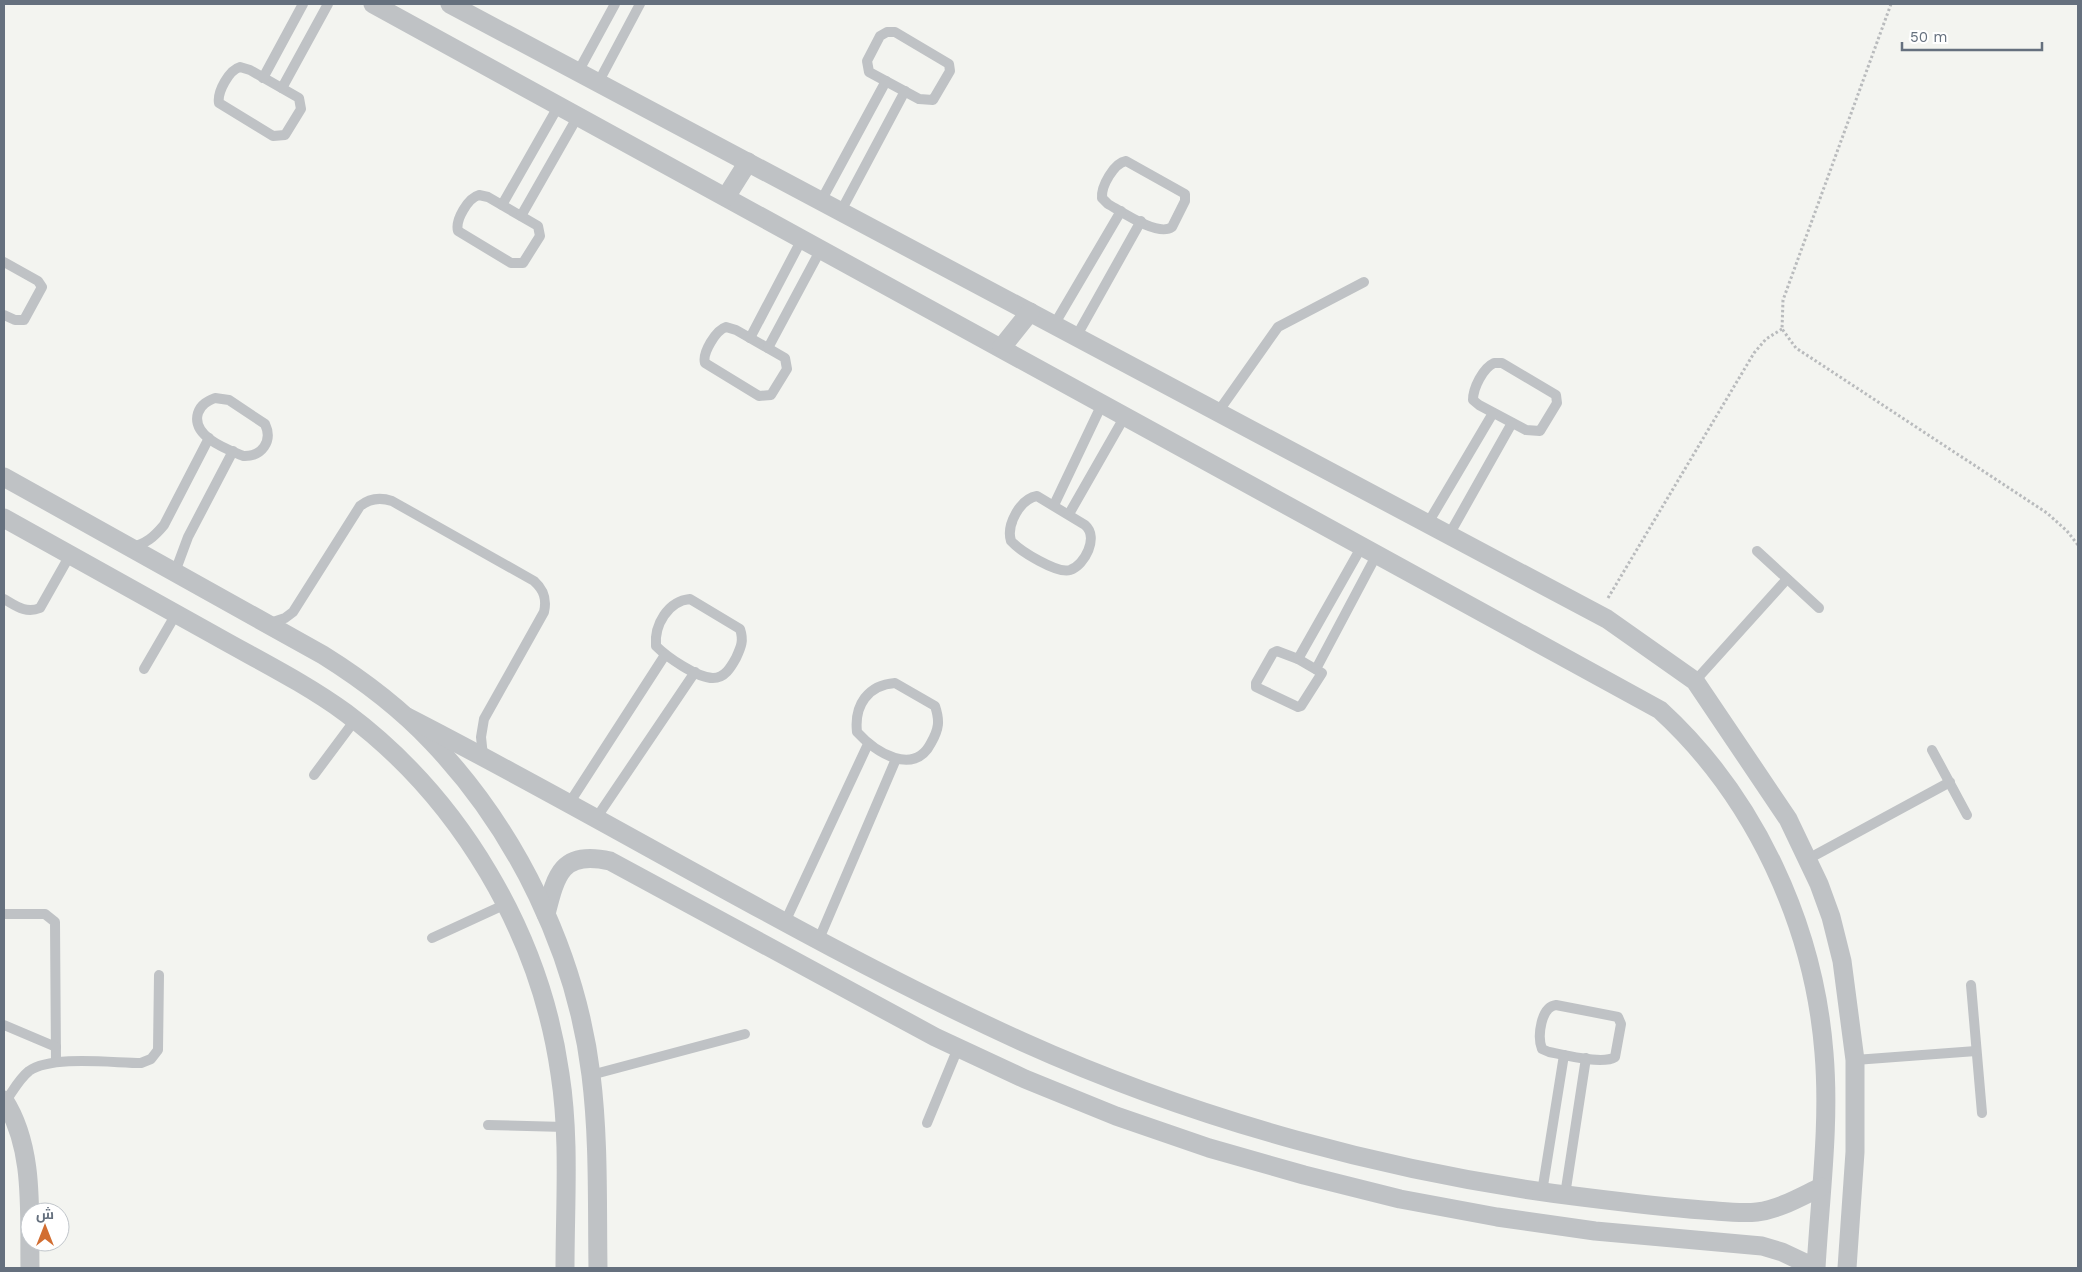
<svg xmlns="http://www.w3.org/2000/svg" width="2082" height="1272" font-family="'Work Sans',Cairo,sans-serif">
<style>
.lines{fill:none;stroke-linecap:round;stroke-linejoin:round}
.path{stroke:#b9bbbd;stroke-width:3;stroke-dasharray:2.5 2.5;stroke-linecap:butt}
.lane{stroke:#bfc2c5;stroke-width:10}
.street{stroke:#bfc2c5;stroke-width:19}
</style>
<rect width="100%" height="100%" fill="#f3f4f0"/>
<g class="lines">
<g class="path">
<path d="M 1891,4 L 1783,300 L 1782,329 L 1796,348 L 2047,513 L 2067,531 L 2078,545"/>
<path d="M 1608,598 L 1754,353 L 1766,339 L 1782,329"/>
</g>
<g class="lane">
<path d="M 887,32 L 895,32 L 949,64 L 950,71 L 933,100 L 919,99 L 869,72 L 867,61 L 880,36 Z"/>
<path d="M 240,67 L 250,70 L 299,98 L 301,109 L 285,135 L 273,136 L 219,103 C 217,92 229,70 240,67 Z"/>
<path d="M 578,72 L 615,4"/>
<path d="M 263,78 L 303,4"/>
<path d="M 598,83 L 640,4"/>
<path d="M 282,88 L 328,4"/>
<path d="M 1126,161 L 1185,194 L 1185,201 L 1172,227 C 1158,237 1122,212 1108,204 L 1102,198 C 1101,186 1114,163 1126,161 Z"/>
<path d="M 479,195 L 488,197 L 538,226 L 540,236 L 523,263 L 511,263 L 458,231 C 455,220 468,198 479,195 Z"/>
<path d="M 821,201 L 886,81"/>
<path d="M 502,205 L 559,105"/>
<path d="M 841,211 L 905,91"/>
<path d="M 521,216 L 578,116"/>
<path d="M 4,262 L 38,281 L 42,287 L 24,320 L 15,320 L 4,315"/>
<path d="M 1054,325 L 1121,211"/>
<path d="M 726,327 L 736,330 L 785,358 L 787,369 L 771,395 L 759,396 L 705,363 C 702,353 716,330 726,327 Z"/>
<path d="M 1076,337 L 1141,221"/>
<path d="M 750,338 L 802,239"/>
<path d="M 768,348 L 821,249"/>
<path d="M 1494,363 L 1502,363 L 1556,395 L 1557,403 L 1540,431 L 1526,430 L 1479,405 L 1473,400 C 1473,388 1483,368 1494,363 Z"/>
<path d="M 215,398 L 229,400 L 265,424 C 273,441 262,457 243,456 C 226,449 191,436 198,413 C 201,404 208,401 215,398 Z"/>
<path d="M 1218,412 L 1278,327 L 1364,282"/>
<path d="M 1037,496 L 1085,525 C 1099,537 1085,565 1070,570 C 1057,574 1020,551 1011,541 C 1006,525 1020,499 1037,496 Z"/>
<path d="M 1054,505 L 1103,402"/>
<path d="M 1069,514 L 1125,416"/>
<path d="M 1428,523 L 1493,413"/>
<path d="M 1449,535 L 1512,423"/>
<path d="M 131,547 C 146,544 154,537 164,525 L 209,438"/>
<path d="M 1757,551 L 1819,608"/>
<path d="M 175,572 L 188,537 L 233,451"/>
<path d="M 4,599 C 16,606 26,614 40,608 L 70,555"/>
<path d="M 690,599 L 740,629 C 744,641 741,647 736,658 C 731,667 725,678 713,678 C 697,678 667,657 656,646 C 654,625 668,601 690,599 Z"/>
<path d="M 267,624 L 285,618 L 293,612 L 360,506 C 370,498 380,497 392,501 L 534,581 C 544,590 547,599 544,612 L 484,719 L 481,737 L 483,756"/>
<path d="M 1277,651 L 1298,659 L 1322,673 L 1301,706 L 1298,707 L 1256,687 L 1256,683 L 1273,653 Z"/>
<path d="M 1298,659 L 1362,546"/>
<path d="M 144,669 L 176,614"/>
<path d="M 1316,669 L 1377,554"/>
<path d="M 1695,681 L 1787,579"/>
<path d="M 895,683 L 935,706 C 940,721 939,729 931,743 C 914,777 875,752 857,732 C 854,705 868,685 895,683 Z"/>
<path d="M 1932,750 L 1967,815"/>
<path d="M 314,775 L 355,720"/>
<path d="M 570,802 L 665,655"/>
<path d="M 597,817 L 695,672"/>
<path d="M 1808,859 L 1950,782"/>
<path d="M 4,914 L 45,914 L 55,922 L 56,1061"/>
<path d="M 785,922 L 868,744"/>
<path d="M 432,938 L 506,904"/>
<path d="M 819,939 L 896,759"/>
<path d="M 1971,985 L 1982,1113"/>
<path d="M 1556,1005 L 1618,1017 L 1621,1024 L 1615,1057 C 1603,1065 1564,1055 1549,1052 L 1542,1049 C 1537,1036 1541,1007 1556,1005 Z"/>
<path d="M 4,1025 L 56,1047"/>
<path d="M 1855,1060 L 1976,1051"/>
<path d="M 591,1075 L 745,1034"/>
<path d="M 5,1102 C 13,1091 19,1079 29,1071 C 52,1055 113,1063 141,1063 L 151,1059 L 158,1050 L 159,975"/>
<path d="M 927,1123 L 958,1048"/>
<path d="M 488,1125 L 565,1127"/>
<path d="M 1542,1192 L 1564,1055"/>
<path d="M 1565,1195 L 1586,1058"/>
</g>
<g class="street">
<path d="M 373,4 L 1660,710 C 1755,797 1814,925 1824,1053 C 1830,1124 1820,1197 1816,1268 L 1782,1252 L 1762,1246 L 1595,1231 L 1497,1217 L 1400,1199 L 1304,1175 L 1209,1148 L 1116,1116 L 1025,1079 L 935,1037 L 610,861 C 562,850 556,874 546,914"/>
<path d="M 450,4 L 1607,619 L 1695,681 L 1788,819 L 1819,884 L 1831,917 L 1842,961 L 1855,1060 L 1855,1152 L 1847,1268"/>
<path d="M 726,197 L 748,162"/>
<path d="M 1002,347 L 1030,312"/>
<path d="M 4,477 L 323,655 C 363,680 400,708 432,742 C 517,831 576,953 591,1075 C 599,1139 597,1204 598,1268"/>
<path d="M 4,518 C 74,557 144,596 214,635 C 258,660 305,683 346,713 C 460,798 540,933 560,1074 C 570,1138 565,1204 565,1268"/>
<path d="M 407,717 C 614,823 812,946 1023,1042 C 1196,1120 1393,1174 1582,1197 C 1622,1202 1663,1207 1703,1210 C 1721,1211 1739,1214 1757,1212 C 1780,1209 1800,1197 1821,1187"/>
<path d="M 4,1100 C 35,1148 29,1213 30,1268"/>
</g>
</g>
<rect width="2082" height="1272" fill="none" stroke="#65707e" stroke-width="10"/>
<g transform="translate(45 1227)"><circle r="24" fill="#ffffff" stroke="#c1c6cb"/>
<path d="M0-4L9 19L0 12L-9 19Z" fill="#d26e32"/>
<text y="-8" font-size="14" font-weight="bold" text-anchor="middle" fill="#65707e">ش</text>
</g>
<path d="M1902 42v8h140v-8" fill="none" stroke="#65707e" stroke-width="2.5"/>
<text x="1910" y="42" font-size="15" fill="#65707e" stroke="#ffffff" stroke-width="4" paint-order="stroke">50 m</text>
</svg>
